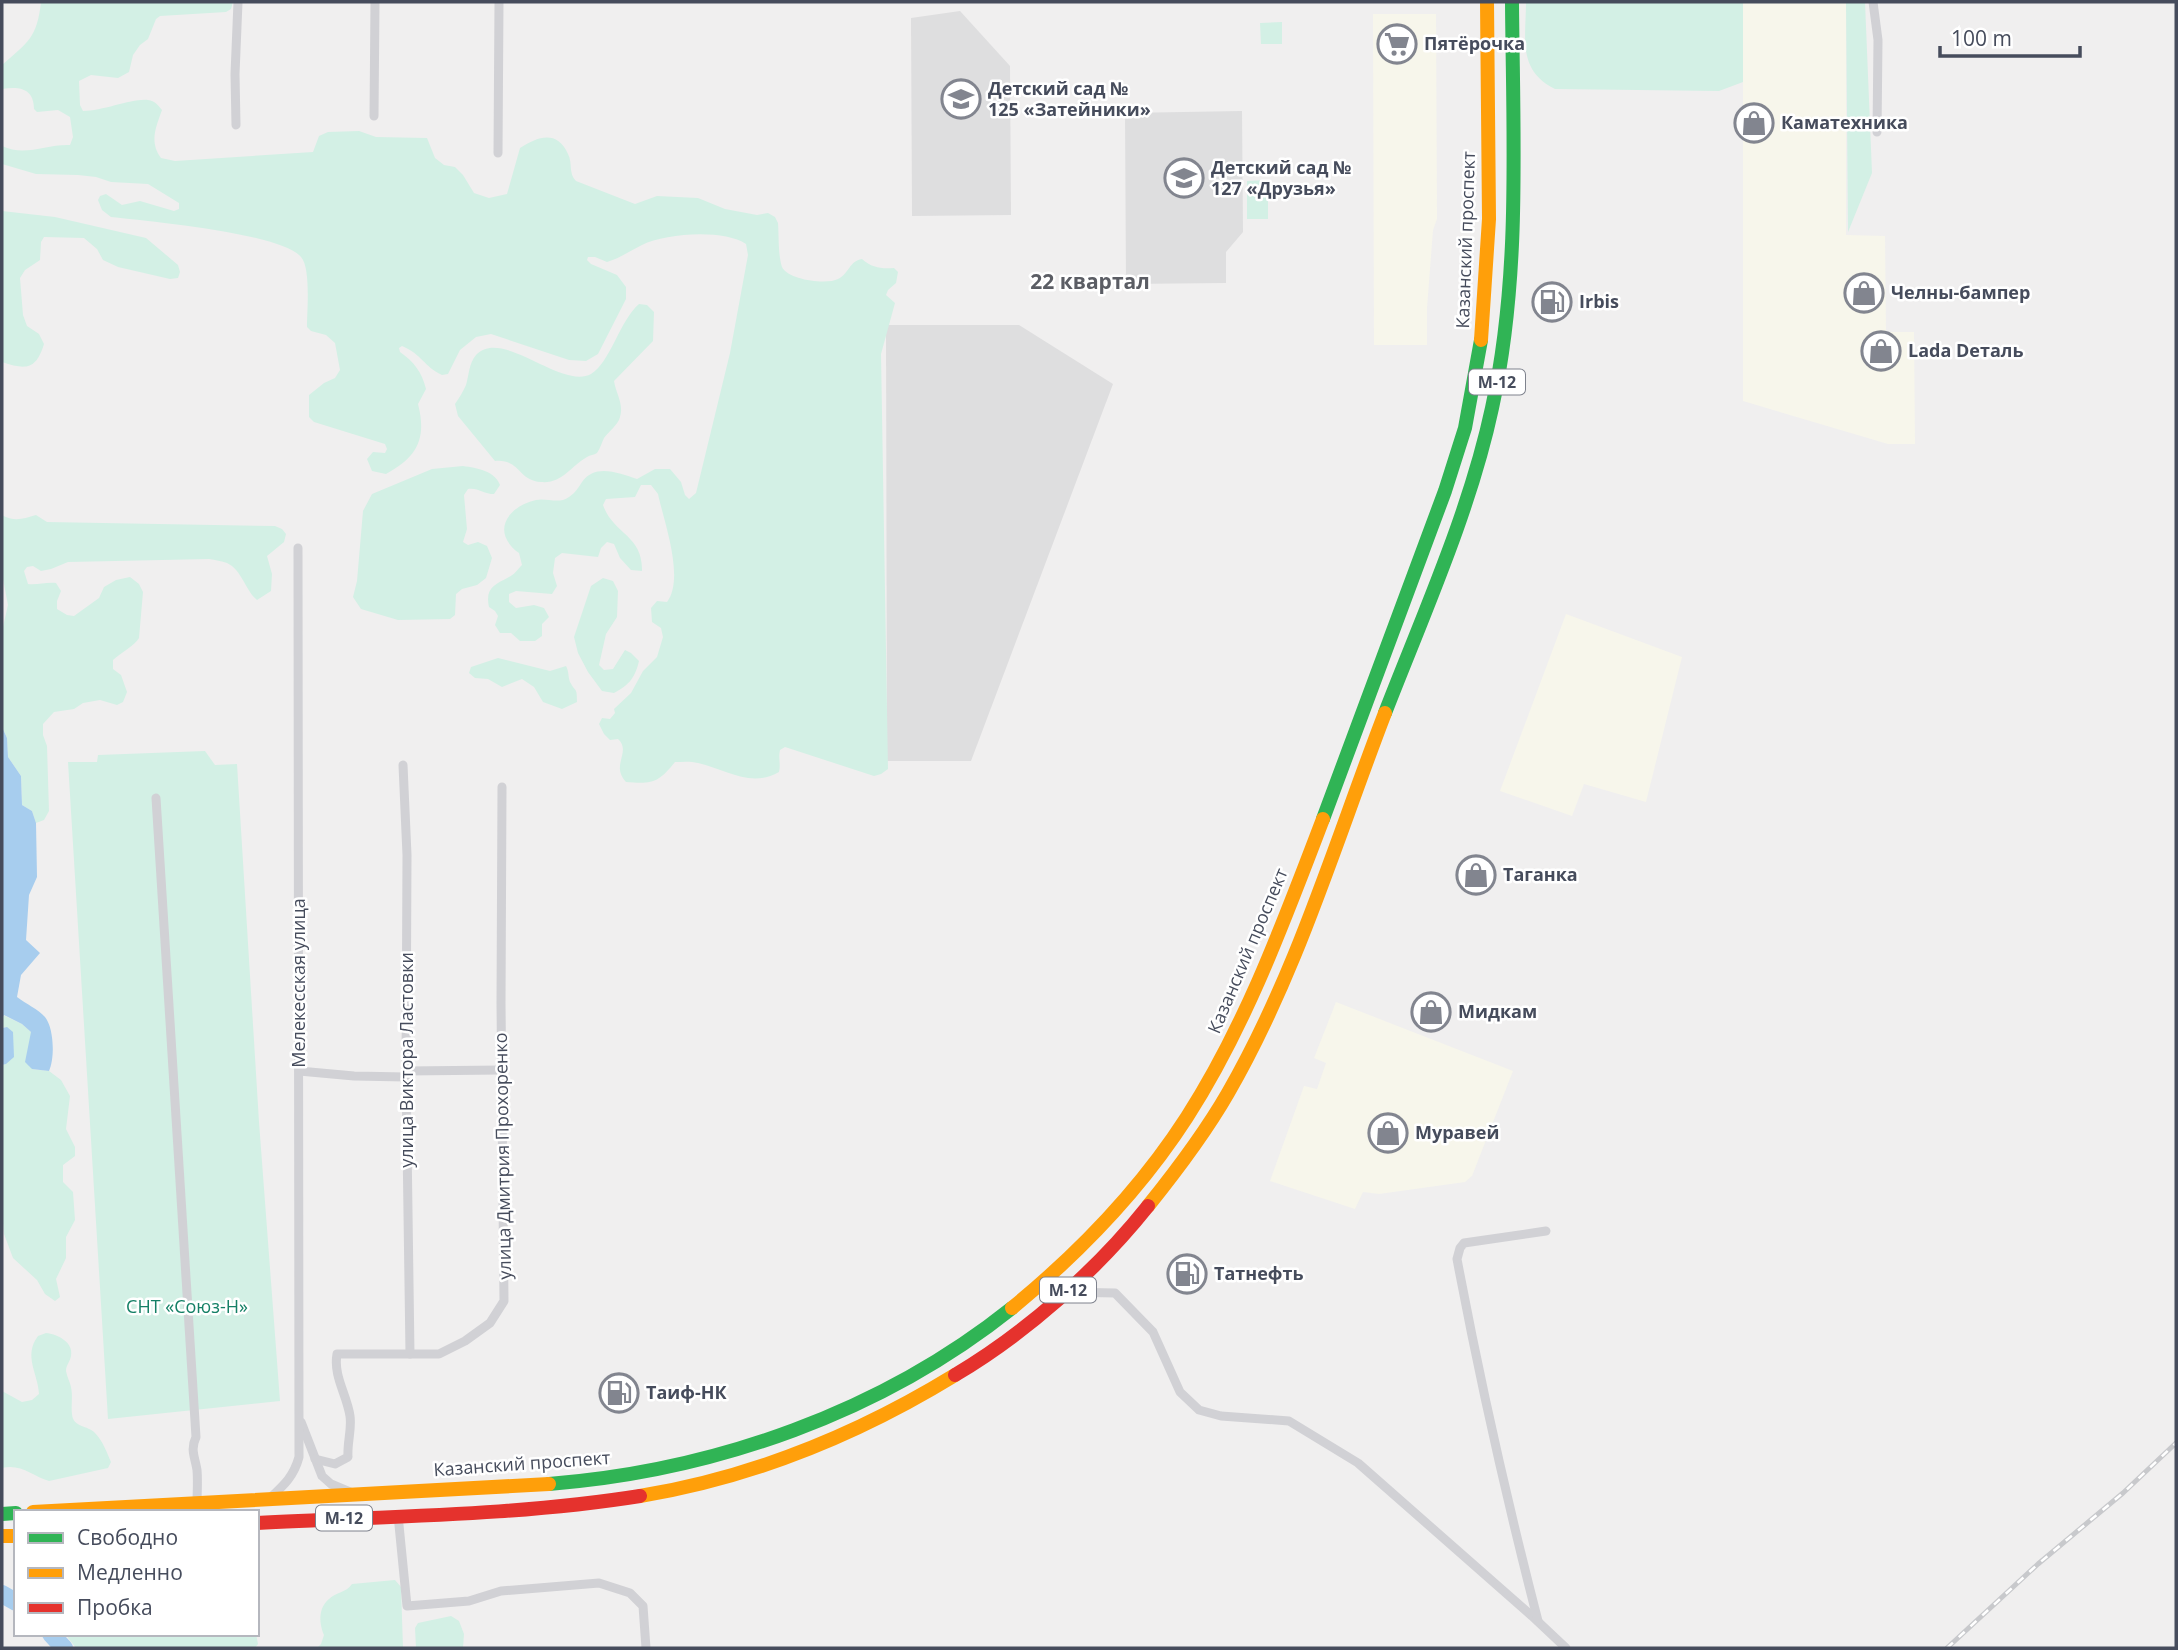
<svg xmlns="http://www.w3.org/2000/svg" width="2178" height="1650" font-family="'Open Sans',sans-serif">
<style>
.commercial{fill:#f7f6eb}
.education{fill:#dededf}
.green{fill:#d3f0e5}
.water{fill:#a7cdee}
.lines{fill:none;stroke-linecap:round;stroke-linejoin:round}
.river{stroke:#a7cdee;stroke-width:18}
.street{stroke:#d1d1d5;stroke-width:9}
.fast{stroke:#30b455;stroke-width:14}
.slow{stroke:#ff9f0a;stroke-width:14}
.jam{stroke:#e5322d;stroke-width:14}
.rail-casing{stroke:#c8c9cc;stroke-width:5}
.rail{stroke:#fff;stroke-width:2.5;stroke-dasharray:8;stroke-linecap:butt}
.labels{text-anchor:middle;stroke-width:5;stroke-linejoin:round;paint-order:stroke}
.shield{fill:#fff;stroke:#7e828d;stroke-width:2}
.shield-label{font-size:16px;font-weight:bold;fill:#464c5c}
.poi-label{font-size:18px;font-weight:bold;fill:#464c5c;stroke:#fff;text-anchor:start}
.street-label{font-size:18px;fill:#464c5c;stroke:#fff}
.park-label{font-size:18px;fill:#158066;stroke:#fff}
.quarter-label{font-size:21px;font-weight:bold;fill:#5b5d64;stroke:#fff}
</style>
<rect width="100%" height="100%" fill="#f0efef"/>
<g class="commercial">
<path d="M 1743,2 L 1846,2 L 1846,235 L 1885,236 L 1886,332 L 1914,332 L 1915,444 L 1888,444 L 1743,401 Z"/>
<path d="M 1373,14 L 1436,14 L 1437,219 L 1433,230 L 1427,308 L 1427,345 L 1374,345 Z"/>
<path d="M 1566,614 L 1682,657 L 1646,802 L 1584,784 L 1572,816 L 1500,791 Z"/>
<path d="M 1336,1002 L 1513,1071 L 1472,1176 L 1465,1182 L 1379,1194 L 1363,1192 L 1355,1209 L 1270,1181 L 1304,1086 L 1317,1089 L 1326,1063 L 1314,1058 Z"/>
</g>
<g class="education">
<path d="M 960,11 L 1010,66 L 1011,215 L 912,216 L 911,18 Z"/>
<path d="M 1242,111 L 1243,232 L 1226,252 L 1226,283 L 1126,284 L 1125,113 Z"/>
<path d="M 886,325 L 1019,325 L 1113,384 L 971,761 L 887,761 Z"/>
</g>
<g class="green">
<path d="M 41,2 L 233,2 L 231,9 L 226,12 L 160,16 L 156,19 L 148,39 L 140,45 L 133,55 L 129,72 L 118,78 L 91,75 L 79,81 L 80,105 L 83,111 C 103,111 133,98 148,100 C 155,101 158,105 162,110 C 156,127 149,142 161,158 L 175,161 L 313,152 L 319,136 L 328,132 L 359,131 L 376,137 L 427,138 L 435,158 L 444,165 L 455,167 L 463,175 L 474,193 L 489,198 L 507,194 L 520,148 C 537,137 557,129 568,154 C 573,163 568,173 576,181 L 635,204 L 657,196 L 698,198 L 725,209 L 757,215 L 768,213 L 775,217 L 778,223 C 779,236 778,255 782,267 C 788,280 827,285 838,279 C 849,274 849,261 862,259 C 872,268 882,269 894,268 L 898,272 L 896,283 L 888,290 L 886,295 L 895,303 L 881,354 L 888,769 L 881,774 L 874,776 L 785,747 L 780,750 C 778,758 781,764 779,772 C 751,788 727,770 698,763 C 690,761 682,762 675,762 C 658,783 653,784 626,782 C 610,765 632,752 618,739 L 610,740 L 604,734 L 599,724 L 602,718 L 610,719 L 615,713 L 614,709 L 631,693 L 643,671 L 657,657 L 663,637 L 661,628 L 652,622 L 651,608 L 657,601 L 667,602 C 685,578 664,522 658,494 L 651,485 L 641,485 L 635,497 L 606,499 L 603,505 C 613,534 643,535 642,571 L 631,570 L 620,558 L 614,544 L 607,542 L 601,548 L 598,557 L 562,553 L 555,558 L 553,573 L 557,586 L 552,594 L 516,591 L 509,594 L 509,602 L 516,608 L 534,605 L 544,608 L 549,617 L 542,624 L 542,636 L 535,641 L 520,641 L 511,633 L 500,633 L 495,625 L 498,616 L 495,611 L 489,607 C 485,588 494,585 509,577 C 514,575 518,569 522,565 L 519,553 C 491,533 506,507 536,500 C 544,498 554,502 563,500 C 572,497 577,490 582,482 C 595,463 619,473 637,479 L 655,469 L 670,469 L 681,482 L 685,495 L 689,499 L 696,493 L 730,353 L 748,255 L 746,244 C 724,229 666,233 642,245 C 630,251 620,258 607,262 L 595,257 L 588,257 L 587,260 L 591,264 L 617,275 L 626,287 L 626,299 L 598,354 L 586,361 L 569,360 L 491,334 L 476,337 L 460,350 L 448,374 L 442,375 C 423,366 423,355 402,346 L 399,348 L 400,352 C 414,362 422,372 426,389 L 418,404 C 427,439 417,457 386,474 L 372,471 L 367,459 L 373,452 L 385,453 L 387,449 L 385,444 L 314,422 L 309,417 L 309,395 L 324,383 L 335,378 L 340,370 L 335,343 L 326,335 L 311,331 L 307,327 C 307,311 311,268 301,257 C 281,233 147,221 111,217 L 102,210 L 98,200 L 100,196 L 106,194 L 122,205 L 140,201 L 174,211 L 179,209 L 179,203 L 148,184 L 111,182 L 96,177 L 78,175 L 36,174 L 2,164 L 2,146 C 25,157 46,144 70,145 L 73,137 L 70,117 L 58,110 L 37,112 L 34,109 C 34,88 19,86 2,89 L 2,65 C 28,42 37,38 41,2 Z"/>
<path d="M 1526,2 L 1743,2 L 1743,82 L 1719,91 L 1555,89 C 1517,70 1526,38 1526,2 Z"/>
<path d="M 1846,2 L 1865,2 L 1872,173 L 1848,232 Z"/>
<path d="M 1282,22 L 1282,44 L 1261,44 L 1260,23 Z"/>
<path d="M 1268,180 L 1268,219 L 1247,219 L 1247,181 Z"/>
<path d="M 2,211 L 55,217 L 146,238 L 178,265 L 180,272 L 178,278 L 170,279 L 118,267 L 103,260 L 97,249 L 84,238 L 44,237 L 41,242 L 40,260 L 25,270 L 20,278 L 23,315 L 27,326 L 39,334 L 44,344 C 36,370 26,370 2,362 Z"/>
<path d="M 639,304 L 647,305 L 654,312 L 653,341 L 614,381 C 616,394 624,404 620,417 C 618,425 609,431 604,438 C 602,442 600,449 597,453 C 594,455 590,455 587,457 C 571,466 562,484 541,482 C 517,480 521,459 495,461 L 458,416 L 455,404 C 459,398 463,392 466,385 C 469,375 469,363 476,355 C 502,327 561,390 591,374 C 610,363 620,320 639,304 Z"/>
<path d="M 463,466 C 477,468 495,471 500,485 L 494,494 C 484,494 477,487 468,489 L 464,495 L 467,529 L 463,542 L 468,545 L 478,542 L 487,546 L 492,558 L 486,578 L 477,585 L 462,589 L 456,594 L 455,615 L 450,619 L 398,620 L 361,609 L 353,597 L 357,581 L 363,511 L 372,494 L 432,469 Z"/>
<path d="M 2,515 C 14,522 23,519 36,515 L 47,522 L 275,526 L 282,529 L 286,534 L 284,542 L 267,556 L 272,574 L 271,591 L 257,600 C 245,590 242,570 227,563 C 222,561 215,560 209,559 L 68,562 L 51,569 L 41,571 L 33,566 L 27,567 L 24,571 L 28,584 C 38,585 46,582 56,583 L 61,591 L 57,601 L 57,609 L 67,615 L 74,616 L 99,598 L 104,587 L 116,580 L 130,577 L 139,584 L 143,592 L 139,638 C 135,645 121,653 113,660 L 113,669 L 121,675 L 127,692 L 123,702 L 117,705 L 100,700 L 83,703 L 74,709 L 54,712 L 43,724 L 43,735 L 47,746 L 49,811 L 44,820 L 36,823 L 32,811 L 22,805 L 21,776 L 8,757 L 7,738 L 2,727 L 2,631 L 8,605 L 2,574 Z"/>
<path d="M 603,578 L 613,581 L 618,591 L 617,617 L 606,634 L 599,665 L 604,670 L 613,669 L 625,650 L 631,653 L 639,661 C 635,678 629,685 614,693 L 602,691 L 588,672 L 578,653 L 574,637 L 591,586 Z"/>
<path d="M 498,658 L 550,671 L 566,666 C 569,671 568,677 570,682 C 576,693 577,687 577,702 L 562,709 L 543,702 L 534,687 L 522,679 L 502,687 L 488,679 L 475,678 L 469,673 L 471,667 Z"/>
<path d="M 205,751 L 215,765 L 237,764 L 259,1122 L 280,1401 L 108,1419 L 68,762 L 97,762 L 98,755 Z"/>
<path d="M 3,1015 L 22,1024 L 31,1032 L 32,1069 L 49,1071 L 61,1080 L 70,1096 L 66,1129 L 75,1147 L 75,1156 L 63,1165 L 63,1182 L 73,1192 L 75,1220 L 66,1237 L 66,1258 L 56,1279 L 60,1297 L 55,1301 L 45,1294 L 37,1280 L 13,1258 L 4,1234 L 2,1213 L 2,1065 L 6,1064 L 7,1027 L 2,1028 Z"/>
<path d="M 46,1333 C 57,1334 74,1342 71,1356 C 70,1362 66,1365 66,1371 C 67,1377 70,1382 71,1387 C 73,1396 71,1405 72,1414 C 73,1428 88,1425 95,1433 C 103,1441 107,1453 111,1462 L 108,1468 L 49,1481 C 33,1476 20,1463 2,1468 L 2,1391 L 22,1402 L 32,1400 L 39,1394 C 38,1373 23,1356 38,1336 Z"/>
<path d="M 395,1580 L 401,1587 L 403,1648 L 317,1648 L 321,1644 L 324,1635 C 319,1623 318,1608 329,1599 C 336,1592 346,1593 352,1584 Z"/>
<path d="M 451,1616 L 459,1621 L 464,1634 L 463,1648 L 416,1648 L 415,1628 L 418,1623 Z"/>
<path d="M 65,1634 L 256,1634 L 258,1644 L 255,1648 L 76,1648 Z"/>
</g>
<g class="water">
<path d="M 2,717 L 2,727 L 7,738 L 8,757 L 21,776 L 22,805 L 32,811 L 36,823 L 37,877 L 29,895 L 26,940 L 40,953 L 21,975 L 17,997 C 26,1004 38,1009 45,1017 C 54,1028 55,1058 49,1071 L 32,1069 L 25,1062 L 31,1032 L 22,1024 L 4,1015 L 2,1018 Z"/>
<path d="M 7,1027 L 13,1032 L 14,1057 L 6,1064 L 2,1065 L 2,1028 Z"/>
</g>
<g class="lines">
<g class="river">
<path d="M 2,1594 L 16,1602"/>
<path d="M 51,1634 L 64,1648"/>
</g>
<g class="street">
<path d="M 1873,2 L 1878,40 L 1877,132"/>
<path d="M 374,116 L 375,2"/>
<path d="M 236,125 L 235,74 L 238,2"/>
<path d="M 498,153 L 499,2"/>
<path d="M 403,765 L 407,855 L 406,1071 L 410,1354"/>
<path d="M 156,798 L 196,1437 C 190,1450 195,1457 197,1470 C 198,1481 197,1493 197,1504"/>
<path d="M 299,1071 L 354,1076 L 406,1077"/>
<path d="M 406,1071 L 502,1070"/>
<path d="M 1065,1292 L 1115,1293 L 1153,1332 L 1180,1392 L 1199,1410 L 1221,1416 L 1289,1421 L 1358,1463 L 1532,1616 L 1566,1648"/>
<path d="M 301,1422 L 322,1476 L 331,1484 L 350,1492"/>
<path d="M 315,1459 L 335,1464 L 348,1457 C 347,1443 352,1429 350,1416 C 347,1395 333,1376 337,1354 L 439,1354 L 465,1341 L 490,1323 L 504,1301 L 501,1003 L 502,787"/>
<path d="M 270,1498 C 284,1485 294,1476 299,1457 L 298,548"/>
<path d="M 398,1515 L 407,1606 L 469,1601 L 501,1591 L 599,1583 L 630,1593 L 643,1606 L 646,1648"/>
<path d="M 1538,1621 C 1507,1501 1480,1381 1457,1259 L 1460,1248 L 1464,1243 L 1546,1231"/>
</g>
<g class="fast">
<path d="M 1385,713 C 1423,615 1470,511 1492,408 C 1521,276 1513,137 1512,2"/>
<path d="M 1323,819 L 1445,491 L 1465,428 L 1481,340"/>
<path d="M 549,1484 C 715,1471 882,1412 1012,1308"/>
<path d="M 2,1514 L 16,1513"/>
</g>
<g class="slow">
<path d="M 1481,340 L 1489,219 L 1487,2"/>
<path d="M 1148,1206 C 1177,1170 1205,1133 1228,1093 C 1297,973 1336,840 1385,713"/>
<path d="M 1012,1308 C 1079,1253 1140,1190 1187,1117 C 1246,1025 1284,921 1323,819"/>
<path d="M 640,1496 C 755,1477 857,1435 955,1375"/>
<path d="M 33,1512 L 549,1484"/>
<path d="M 2,1536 L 16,1536"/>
</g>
<g class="jam">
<path d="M 955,1375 C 1026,1333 1097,1270 1148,1206"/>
<path d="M 257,1523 C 385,1516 514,1516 640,1496"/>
</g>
<g class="rail-casing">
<path id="rail" d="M 1947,1648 L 2038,1564 L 2123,1493 L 2176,1443"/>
</g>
<use href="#rail" class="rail"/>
</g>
<defs>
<g id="supermarket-ring" transform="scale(2.0125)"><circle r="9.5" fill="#fff" stroke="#82858f" stroke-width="1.5"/><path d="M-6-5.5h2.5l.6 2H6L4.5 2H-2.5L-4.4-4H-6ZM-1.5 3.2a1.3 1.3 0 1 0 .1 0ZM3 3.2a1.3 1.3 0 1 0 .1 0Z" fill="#82858f"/></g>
<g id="school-ring" transform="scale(2.0125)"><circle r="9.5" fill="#fff" stroke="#82858f" stroke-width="1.5"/><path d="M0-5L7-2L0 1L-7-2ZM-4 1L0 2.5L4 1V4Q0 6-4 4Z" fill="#82858f"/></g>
<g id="shop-ring" transform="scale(2.0125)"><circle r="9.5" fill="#fff" stroke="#82858f" stroke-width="1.5"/><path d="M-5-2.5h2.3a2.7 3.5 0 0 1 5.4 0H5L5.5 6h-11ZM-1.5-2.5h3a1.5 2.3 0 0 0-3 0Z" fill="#82858f"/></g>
<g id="fuel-ring" transform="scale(2.0125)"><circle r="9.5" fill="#fff" stroke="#82858f" stroke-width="1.5"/><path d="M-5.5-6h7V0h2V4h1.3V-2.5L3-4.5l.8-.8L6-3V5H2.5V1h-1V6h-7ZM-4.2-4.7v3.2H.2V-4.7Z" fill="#82858f"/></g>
</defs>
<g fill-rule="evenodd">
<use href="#supermarket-ring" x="1397" y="44"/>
<use href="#school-ring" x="961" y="99"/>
<use href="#shop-ring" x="1754" y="123"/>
<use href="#school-ring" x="1184" y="178"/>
<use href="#shop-ring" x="1864" y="293"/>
<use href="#fuel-ring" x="1552" y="302"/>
<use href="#shop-ring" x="1881" y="351"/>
<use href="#shop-ring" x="1476" y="875"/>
<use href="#shop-ring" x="1431" y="1012"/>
<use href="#shop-ring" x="1388" y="1133"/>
<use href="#fuel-ring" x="1187" y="1274"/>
<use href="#fuel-ring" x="619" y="1393"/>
</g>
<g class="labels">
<g class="shield">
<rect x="1469" y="369.5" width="56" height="25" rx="5"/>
<rect x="1040" y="1277.5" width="56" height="25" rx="5"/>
<rect x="316" y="1505.5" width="56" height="25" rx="5"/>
</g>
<g class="shield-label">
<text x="1497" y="388">М-12</text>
<text x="1068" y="1296">М-12</text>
<text x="344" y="1524">М-12</text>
</g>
<g class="poi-label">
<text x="1424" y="50">Пятёрочка</text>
<text x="988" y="95">Детский сад №<tspan x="988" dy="21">125 «Затейники»</tspan></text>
<text x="1781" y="129">Каматехника</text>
<text x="1211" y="174">Детский сад №<tspan x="1211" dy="21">127 «Друзья»</tspan></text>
<text x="1891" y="299">Челны-бампер</text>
<text x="1579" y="308">Irbis</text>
<text x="1908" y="357">Lada Dеталь</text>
<text x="1503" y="881">Таганка</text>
<text x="1458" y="1018">Мидкам</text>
<text x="1415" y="1139">Муравей</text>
<text x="1214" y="1280">Татнефть</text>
<text x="646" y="1399">Таиф-НК</text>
</g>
<g class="street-label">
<text transform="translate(1466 240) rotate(-88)" y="6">Казанский проспект</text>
<text transform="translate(1248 951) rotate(-67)" y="6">Казанский проспект</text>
<text transform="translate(299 983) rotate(-90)" y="6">Мелекесская улица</text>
<text transform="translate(407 1060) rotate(-90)" y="6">улица Виктора Ластовки</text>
<text transform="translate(503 1156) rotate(-91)" y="6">улица Дмитрия Прохоренко</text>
<text transform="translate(522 1464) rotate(-4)" y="6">Казанский проспект</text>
</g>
<g class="park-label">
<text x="187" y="1313">СНТ «Союз-Н»</text>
</g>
<g class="quarter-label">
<text x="1090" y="289">22 квартал</text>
</g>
</g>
<rect width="2178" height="1650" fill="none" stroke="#464c5c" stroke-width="7"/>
<rect x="14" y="1510" width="245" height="126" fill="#ffffff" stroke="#b5b7be" stroke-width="2"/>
<rect x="28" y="1533" width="35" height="10" fill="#30b455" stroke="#b5b7be" stroke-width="2"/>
<text x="77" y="1545" font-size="21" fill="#464c5c">Свободно</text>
<rect x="28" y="1568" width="35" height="10" fill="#ff9f0a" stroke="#b5b7be" stroke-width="2"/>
<text x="77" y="1580" font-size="21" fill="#464c5c">Медленно</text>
<rect x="28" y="1603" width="35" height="10" fill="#e5322d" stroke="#b5b7be" stroke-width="2"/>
<text x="77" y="1615" font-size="21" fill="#464c5c">Пробка</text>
<path d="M1940 46v10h140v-10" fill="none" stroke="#464c5c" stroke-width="3.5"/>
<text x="1951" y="46" font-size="21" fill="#464c5c" stroke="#ffffff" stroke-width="5" paint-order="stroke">100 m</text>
</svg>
